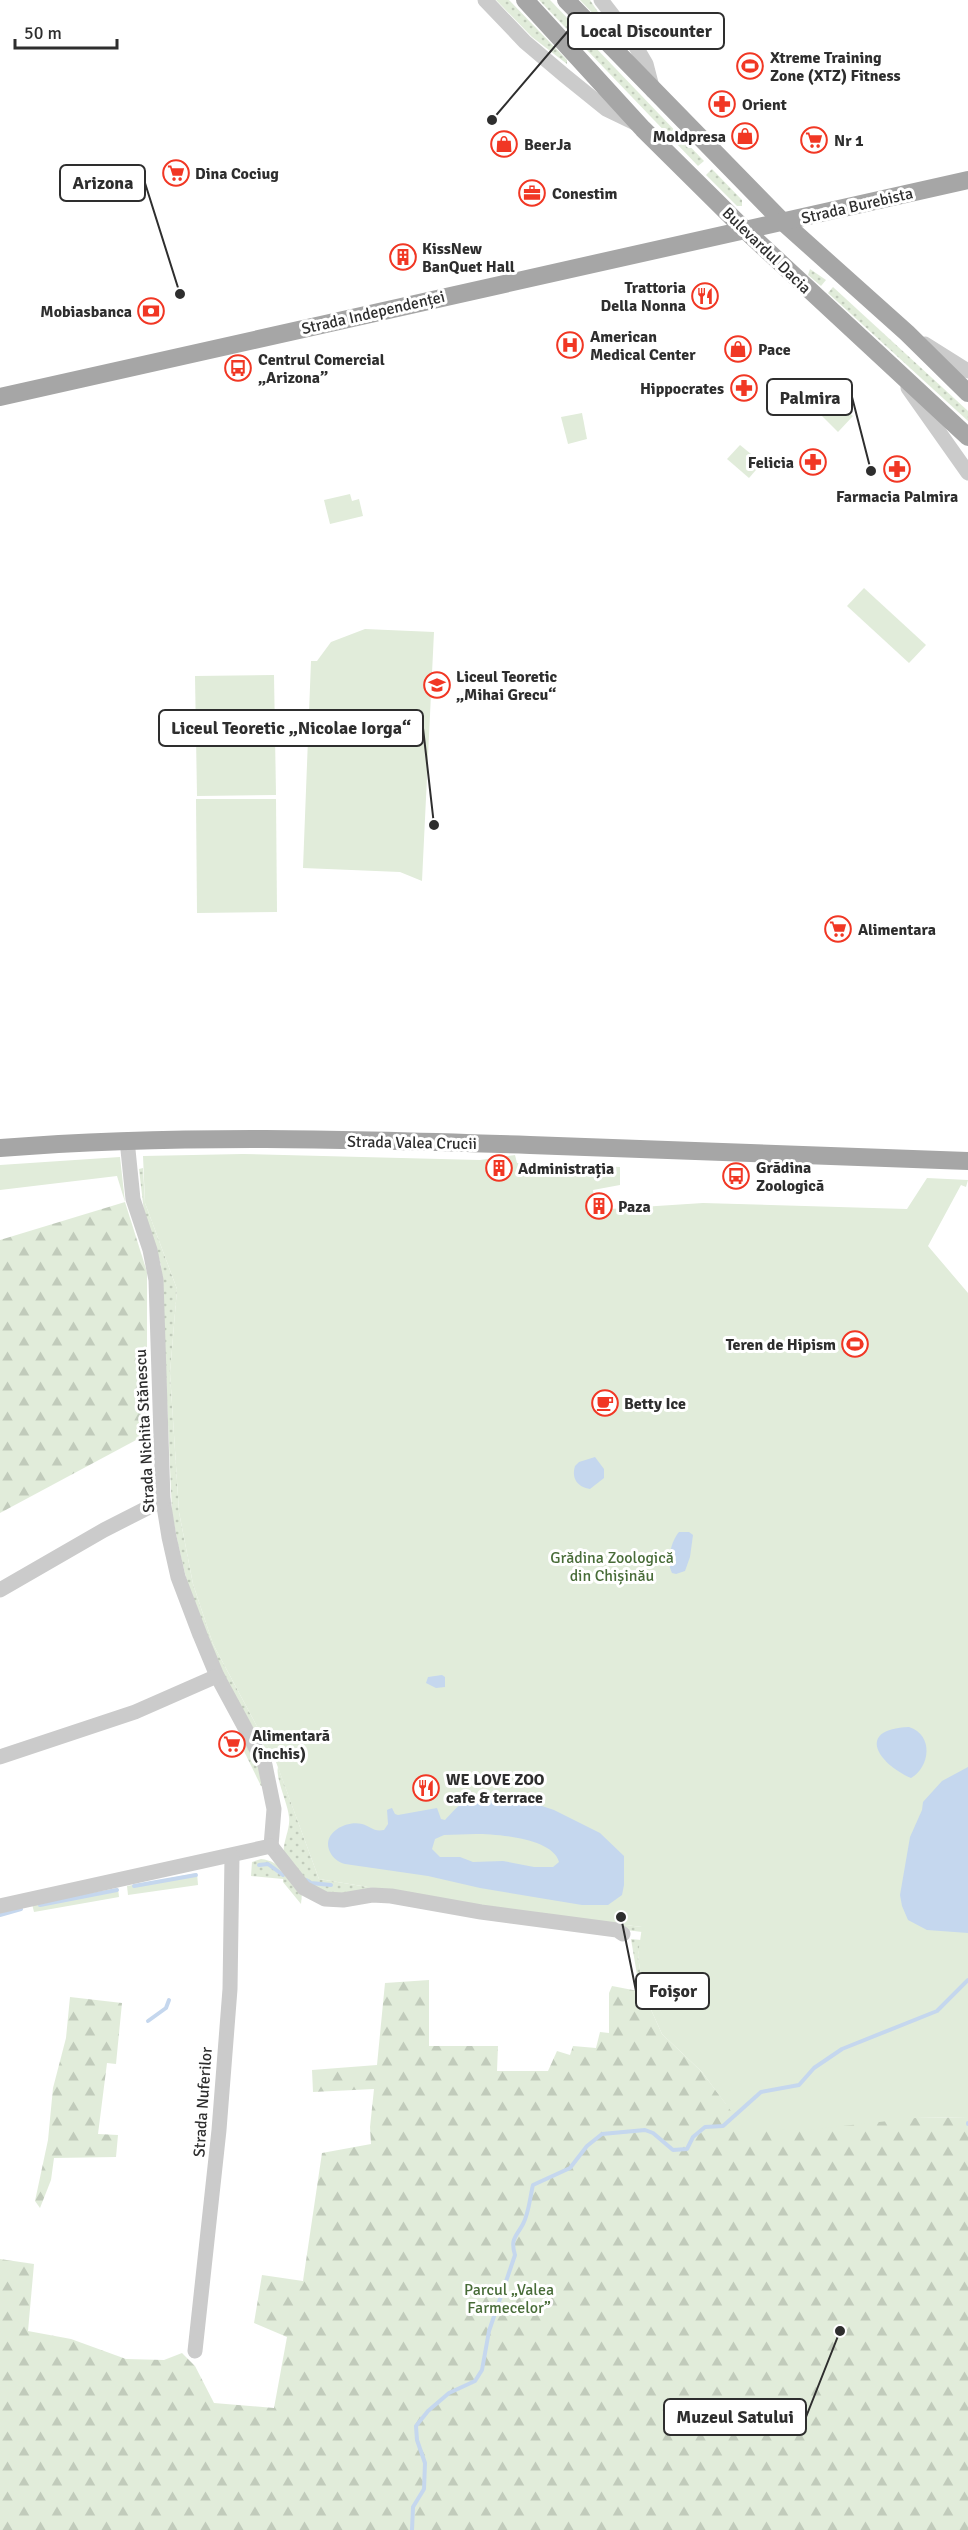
<svg xmlns="http://www.w3.org/2000/svg" width="968" height="2530" font-family="Signika,sans-serif">
<style>
.grass{fill:url(#grass-dots)}
.forest{fill:url(#forest-firs)}
.green{fill:#e1ecda}
.water{fill:#c5d7ee;fill-rule:evenodd}
.lines{fill:none;stroke-linecap:round;stroke-linejoin:round}
.stream{stroke:#c5d7ee;stroke-width:4}
.minor{stroke:#cbcbcb;stroke-width:15}
.major{stroke:#a6a6a6;stroke-width:18}
.labels{text-anchor:middle;stroke-width:6;stroke-linejoin:round;paint-order:stroke}
.poi-label{font-size:16px;font-weight:bold;fill:#2e2e2e;stroke:#fff;text-anchor:start}
.street-label{font-size:16px;fill:#2e2e2e;stroke:#fff}
.park-label{font-size:16px;fill:#486c38;stroke:#fff}
.leader{fill:none;stroke:#2e2e2e;stroke-width:2}
.callout-dot{fill:#2e2e2e;stroke:#fff;stroke-width:2}
.callout{fill:#fff;stroke:#2e2e2e;stroke-width:2}
.callout-label{font-size:18px;text-anchor:middle;font-weight:bold;fill:#2e2e2e}
</style>
<defs>
<pattern id="grass-dots" width="8" height="8" patternUnits="userSpaceOnUse" patternTransform="scale(1.5)"><rect width="8" height="8" fill="#e1ecda"/><path d="M2 2h.1M6 6h.1" fill="none" stroke="#c1cbbb" stroke-width="1.8" stroke-linecap="round"/></pattern>
<pattern id="forest-firs" width="22" height="20" patternUnits="userSpaceOnUse" patternTransform="scale(1.5)"><rect width="22" height="20" fill="#e1ecda"/><path d="M5 1l3.5 6h-7zM16 11l3.5 6h-7z" fill="#c1cbbb"/></pattern>
</defs>
<rect width="100%" height="100%" fill="#fff"/>
<g class="grass">
<path d="M 496,0 L 509,0 L 567,60 L 567,64 L 532,37 Z"/>
<path d="M 539,0 L 550,0 L 704,161 L 698,166 Z"/>
<path d="M 580,0 L 590,0 L 606,24 L 602,23 Z"/>
<path d="M 712,169 L 742,200 L 742,206 L 737,206 L 706,175 Z"/>
<path d="M 810,269 L 826,280 L 821,286 L 808,275 Z"/>
<path d="M 833,287 L 968,411 L 968,421 L 828,293 Z"/>
<path d="M 143,1168 L 145,1203 L 177,1289 L 170,1373 L 179,1512 L 193,1584 L 213,1644 L 275,1760 L 272,1760 C 252,1725 230,1691 213,1655 C 192,1610 181,1561 172,1513 L 161,1265 L 144,1212 L 139,1169 Z"/>
<path d="M 245,1743 L 261,1772 L 264,1785 L 261,1786 L 241,1745 Z"/>
<path d="M 278,1767 L 319,1879 L 527,1913 L 642,1927 L 642,1932 L 318,1891 C 310,1883 289,1867 285,1858 C 280,1846 291,1830 289,1817 C 288,1804 275,1777 278,1767 Z"/>
<path d="M 261,1859 C 281,1861 290,1878 302,1893 L 301,1904 L 283,1882 L 283,1879 L 251,1876 L 252,1862 Z"/>
<path d="M 631,1939 L 641,1940 L 638,1955 L 643,1992 L 640,1993 Z"/>
</g>
<g class="forest">
<path d="M 125,1202 L 147,1272 L 147,1422 L 138,1439 L 0,1513 L 0,1240 Z"/>
<path d="M 429,1980 L 429,2046 L 498,2046 L 497,2071 L 548,2071 L 557,2051 L 570,2055 L 573,2046 L 596,2048 L 600,2032 L 609,2033 L 609,1993 L 612,1986 L 643,1992 L 662,2034 L 702,2072 L 726,2104 L 916,2118 L 968,2117 L 968,2530 L 0,2530 L 0,2259 L 34,2264 L 28,2331 L 71,2339 L 126,2359 L 164,2360 L 182,2353 L 195,2366 L 214,2403 L 274,2408 L 287,2337 L 254,2323 L 262,2275 L 303,2281 L 322,2153 L 371,2144 L 370,2127 L 374,2089 L 313,2092 L 312,2070 L 377,2065 L 385,1983 Z"/>
<path d="M 70,1997 L 122,2003 L 116,2064 L 107,2063 L 98,2134 L 118,2135 L 116,2157 L 54,2158 L 51,2180 L 40,2208 L 35,2201 L 48,2140 L 53,2088 L 66,2038 Z"/>
</g>
<g class="green">
<path d="M 833,400 L 853,416 L 838,432 L 821,415 Z"/>
<path d="M 582,413 L 587,439 L 568,444 L 561,417 Z"/>
<path d="M 740,445 L 762,463 L 749,478 L 727,459 Z"/>
<path d="M 350,494 L 352,501 L 359,499 L 363,516 L 330,524 L 324,500 Z"/>
<path d="M 864,588 L 926,645 L 909,663 L 847,606 Z"/>
<path d="M 365,629 L 434,632 L 422,881 L 400,872 L 303,868 L 311,661 L 317,661 L 331,642 Z"/>
<path d="M 274,675 L 276,795 L 197,796 L 195,676 Z"/>
<path d="M 196,799 L 276,799 L 277,912 L 197,913 Z"/>
<path d="M 243,1154 L 480,1160 L 515,1155 L 517,1163 L 620,1167 L 620,1185 L 593,1190 L 595,1210 L 703,1203 L 907,1209 L 927,1178 L 968,1180 L 966,1187 L 961,1185 L 928,1246 L 968,1293 L 968,2117 L 916,2118 L 796,2131 L 742,2126 L 702,2072 L 662,2034 L 643,1992 L 638,1955 L 642,1927 L 527,1913 L 319,1879 L 276,1762 L 213,1644 L 193,1584 L 179,1512 L 170,1373 L 177,1289 L 145,1203 L 143,1156 Z"/>
<path d="M 120,1157 L 125,1202 L 117,1176 L 0,1190 L 0,1165 Z"/>
<path d="M 197,1873 L 198,1885 L 128,1895 L 127,1886 Z"/>
<path d="M 118,1888 L 119,1897 L 34,1912 L 32,1904 Z"/>
</g>
<g class="water">
<path d="M 595,1457 L 604,1469 L 604,1478 L 590,1489 C 578,1487 571,1479 575,1466 L 579,1462 Z"/>
<path d="M 679,1532 L 689,1532 L 693,1535 L 690,1557 L 685,1571 L 676,1574 L 672,1573 C 666,1562 671,1541 679,1532 Z"/>
<path d="M 442,1675 L 445,1677 L 445,1687 L 436,1688 L 426,1683 L 428,1677 Z"/>
<path d="M 909,1727 C 934,1735 930,1767 911,1778 C 878,1764 855,1729 909,1727 Z"/>
<path d="M 968,1767 L 968,1933 L 927,1930 L 908,1920 L 902,1906 L 900,1895 L 910,1837 L 922,1810 L 923,1802 L 942,1781 Z"/>
<path d="M 490,1797 L 524,1800 L 554,1810 L 600,1833 L 624,1856 L 624,1885 L 622,1895 L 608,1905 L 582,1905 L 480,1888 L 428,1876 L 345,1864 C 338,1862 333,1858 330,1852 C 321,1834 345,1820 362,1824 C 370,1826 373,1832 384,1830 L 388,1824 L 387,1810 L 389,1809 L 392,1808 L 395,1814 L 398,1815 L 437,1808 L 441,1819 L 445,1820 C 462,1802 463,1798 490,1797 ZM 476,1834 C 496,1834 553,1838 559,1862 L 553,1867 L 534,1867 L 503,1861 L 473,1862 L 460,1857 L 440,1857 L 432,1849 L 435,1839 L 444,1835 Z"/>
</g>
<g class="lines">
<g class="stream">
<path d="M 259,1865 L 268,1864 L 283,1875"/>
<path d="M 306,1880 L 311,1883 L 331,1885"/>
<path d="M 134,1886 L 196,1875"/>
<path d="M 40,1905 L 117,1890"/>
<path d="M 0,1915 L 21,1909"/>
<path d="M 148,2021 L 166,2008 L 169,2000"/>
<path d="M 968,2123 L 968,2124"/>
<path d="M 412,2530 L 413,2507 L 424,2489 L 425,2463 L 417,2440 L 416,2426 L 428,2411 L 449,2393 L 475,2381 L 482,2370 L 489,2331 L 515,2255 C 510,2239 516,2237 523,2224 C 529,2213 530,2197 533,2185 L 570,2168 L 587,2146 L 602,2134 L 645,2130 L 653,2133 L 673,2150 L 687,2149 L 693,2137 L 705,2127 L 723,2126 L 761,2092 L 799,2085 L 814,2068 L 842,2049 L 937,2011 L 968,1980"/>
</g>
<g class="minor">
<path d="M 485,0 L 525,42 L 564,75 L 606,109 L 635,123"/>
<path d="M 601,0 L 632,40 L 646,64 L 653,91"/>
<path d="M 925,344 L 968,371"/>
<path d="M 908,388 L 968,473"/>
<path d="M 127,1140 L 133,1199 L 150,1250 L 156,1280 L 163,1500 L 169,1537 L 178,1577 L 200,1635 L 217,1676 L 265,1765 L 274,1809 L 271,1846"/>
<path d="M 0,1590 L 104,1530 L 163,1500"/>
<path d="M 0,1757 L 135,1712 L 217,1676"/>
<path d="M 271,1846 L 304,1888 L 325,1899 L 343,1900 L 372,1895 L 391,1896 L 481,1912 L 617,1930 L 623,1934"/>
<path d="M 0,1906 L 271,1846"/>
<path d="M 195,2351 L 219,2130 L 230,1989 L 232,1856"/>
</g>
<g class="major">
<path d="M 525,0 L 643,129 L 746,231 L 968,437"/>
<path d="M 566,0 L 783,222 L 907,333 L 968,393"/>
<path d="M 0,397 L 968,180"/>
<path d="M 0,1148 C 176,1134 354,1139 530,1145 C 676,1150 822,1155 968,1161"/>
</g>
</g>
<defs>
<g id="stadium-ring" transform="scale(1.35)"><circle r="9.5" fill="#fff" stroke="#f13724" stroke-width="1.5"/><path d="M0-5a6.5 5 0 1 0 0 10a6.5 5 0 1 0 0-10ZM-3.5-1.8h7v3.6h-7Z" fill="#f13724"/></g>
<g id="pharmacy-ring" transform="scale(1.35)"><circle r="9.5" fill="#fff" stroke="#f13724" stroke-width="1.5"/><path d="M-2-6h4v4h4v4h-4v4h-4v-4h-4v-4h4Z" fill="#f13724"/></g>
<g id="shop-ring" transform="scale(1.35)"><circle r="9.5" fill="#fff" stroke="#f13724" stroke-width="1.5"/><path d="M-5-2.5h2.3a2.7 3.5 0 0 1 5.4 0H5L5.5 6h-11ZM-1.5-2.5h3a1.5 2.3 0 0 0-3 0Z" fill="#f13724"/></g>
<g id="supermarket-ring" transform="scale(1.35)"><circle r="9.5" fill="#fff" stroke="#f13724" stroke-width="1.5"/><path d="M-6-5.5h2.5l.6 2H6L4.5 2H-2.5L-4.4-4H-6ZM-1.5 3.2a1.3 1.3 0 1 0 .1 0ZM3 3.2a1.3 1.3 0 1 0 .1 0Z" fill="#f13724"/></g>
<g id="office-ring" transform="scale(1.35)"><circle r="9.5" fill="#fff" stroke="#f13724" stroke-width="1.5"/><path d="M-6-3h4V-5.5h4V-3h4V5H-6ZM-1-4.5V-3h2v-1.5ZM-6 0V1H6V0Z" fill="#f13724"/></g>
<g id="building-ring" transform="scale(1.35)"><circle r="9.5" fill="#fff" stroke="#f13724" stroke-width="1.5"/><path d="M-4-6H4V6H1V3H-1V6H-4ZM-2.5-4.3h1.7v1.8h-1.7ZM.8-4.3h1.7v1.8H.8ZM-2.5-1h1.7V.8h-1.7ZM.8-1h1.7V.8H.8Z" fill="#f13724"/></g>
<g id="restaurant-ring" transform="scale(1.35)"><circle r="9.5" fill="#fff" stroke="#f13724" stroke-width="1.5"/><path d="M-5-6h1v4h1v-4h1v4h1v-4h1v5L-1.5 .5V6h-2V.5L-5-1ZM5-6V6H3V1.5H1.5Q1.5-4 5-6Z" fill="#f13724"/></g>
<g id="bank-ring" transform="scale(1.35)"><circle r="9.5" fill="#fff" stroke="#f13724" stroke-width="1.5"/><path d="M-6-4H6V4H-6ZM0-2.3a2.3 2.3 0 1 0 0 4.6a2.3 2.3 0 1 0 0-4.6Z" fill="#f13724"/></g>
<g id="hospital-ring" transform="scale(1.35)"><circle r="9.5" fill="#fff" stroke="#f13724" stroke-width="1.5"/><path d="M-5-5h3v3.5h4V-5h3V5h-3V1.5h-4V5h-3Z" fill="#f13724"/></g>
<g id="bus-ring" transform="scale(1.35)"><circle r="9.5" fill="#fff" stroke="#f13724" stroke-width="1.5"/><path d="M-5-6H5V4H4V6H2V4H-2V6H-4V4H-5ZM-3.5-4V0h7V-4ZM-3.5 1.2v1.5H-2V1.2ZM2 1.2v1.5H3.5V1.2Z" fill="#f13724"/></g>
<g id="school-ring" transform="scale(1.35)"><circle r="9.5" fill="#fff" stroke="#f13724" stroke-width="1.5"/><path d="M0-5L7-2L0 1L-7-2ZM-4 1L0 2.5L4 1V4Q0 6-4 4Z" fill="#f13724"/></g>
<g id="cafe-ring" transform="scale(1.35)"><circle r="9.5" fill="#fff" stroke="#f13724" stroke-width="1.5"/><path d="M-5.5-4.5H6V0H3Q3 3.5 0 3.5H-2.5Q-5.5 3.5-5.5 0ZM3-3.2v2h1.7v-2ZM-6 4.5H4V6H-6Z" fill="#f13724"/></g>
</defs>
<g fill-rule="evenodd">
<use href="#stadium-ring" x="750" y="66"/>
<use href="#pharmacy-ring" x="722" y="104"/>
<use href="#shop-ring" x="745" y="136"/>
<use href="#supermarket-ring" x="814" y="140"/>
<use href="#shop-ring" x="504" y="144"/>
<use href="#supermarket-ring" x="176" y="173"/>
<use href="#office-ring" x="532" y="193"/>
<use href="#building-ring" x="403" y="257"/>
<use href="#restaurant-ring" x="705" y="296"/>
<use href="#bank-ring" x="151" y="311"/>
<use href="#hospital-ring" x="570" y="345"/>
<use href="#shop-ring" x="738" y="349"/>
<use href="#bus-ring" x="238" y="368"/>
<use href="#pharmacy-ring" x="744" y="388"/>
<use href="#pharmacy-ring" x="813" y="462"/>
<use href="#pharmacy-ring" x="897" y="469"/>
<use href="#school-ring" x="437" y="685"/>
<use href="#supermarket-ring" x="838" y="929"/>
<use href="#building-ring" x="499" y="1168"/>
<use href="#bus-ring" x="736" y="1176"/>
<use href="#building-ring" x="599" y="1206"/>
<use href="#stadium-ring" x="855" y="1344"/>
<use href="#cafe-ring" x="605" y="1403"/>
<use href="#supermarket-ring" x="232" y="1744"/>
<use href="#restaurant-ring" x="426" y="1788"/>
</g>
<g class="labels">
<g class="poi-label">
<text x="770" y="63">Xtreme Training<tspan x="770" dy="18">Zone (XTZ) Fitness</tspan></text>
<text x="742" y="110">Orient</text>
<text x="726" y="142" text-anchor="end">Moldpresa</text>
<text x="834" y="146">Nr 1</text>
<text x="524" y="150">BeerJa</text>
<text x="195" y="179">Dina Cociug</text>
<text x="552" y="199">Conestim</text>
<text x="422" y="254">KissNew<tspan x="422" dy="18">BanQuet Hall</tspan></text>
<text x="686" y="293" text-anchor="end">Trattoria<tspan x="686" dy="18">Della Nonna</tspan></text>
<text x="132" y="317" text-anchor="end">Mobiasbanca</text>
<text x="590" y="342">American<tspan x="590" dy="18">Medical Center</tspan></text>
<text x="758" y="355">Pace</text>
<text x="258" y="365">Centrul Comercial<tspan x="258" dy="18">„Arizona”</tspan></text>
<text x="724" y="394" text-anchor="end">Hippocrates</text>
<text x="794" y="468" text-anchor="end">Felicia</text>
<text x="897" y="502" text-anchor="middle">Farmacia Palmira</text>
<text x="456" y="682">Liceul Teoretic<tspan x="456" dy="18">„Mihai Grecu“</tspan></text>
<text x="858" y="935">Alimentara</text>
<text x="756" y="1173">Grădina<tspan x="756" dy="18">Zoologică</tspan></text>
<text x="518" y="1174">Administrația</text>
<text x="618" y="1212">Paza</text>
<text x="836" y="1350" text-anchor="end">Teren de Hipism</text>
<text x="624" y="1409">Betty Ice</text>
<text x="252" y="1741">Alimentară<tspan x="252" dy="18">(închis)</tspan></text>
<text x="446" y="1785">WE LOVE ZOO<tspan x="446" dy="18">cafe &amp; terrace</tspan></text>
</g>
<g class="street-label">
<text transform="translate(857 205) rotate(-13)" y="6">Strada Burebista</text>
<text transform="translate(767 250) rotate(44)" y="6">Bulevardul Dacia</text>
<text transform="translate(373 312) rotate(-13)" y="6">Strada Independenței</text>
<text transform="translate(412 1142) rotate(1)" y="6">Strada Valea Crucii</text>
<text transform="translate(144 1431) rotate(-93)" y="6">Strada Nichita Stănescu</text>
<text transform="translate(202 2102) rotate(-86)" y="6">Strada Nuferilor</text>
</g>
<g class="park-label">
<text x="612" y="1563">Grădina Zoologică<tspan x="612" dy="18">din Chișinău</tspan></text>
<text x="509" y="2295">Parcul „Valea<tspan x="509" dy="18">Farmecelor”</tspan></text>
</g>
</g>
<path class="leader" d="M492 120L568 31M180 294L145 183M871 471L852 397M434 825L423 728M621 1917L636 1991M840 2331L806 2417"/>
<g class="callout-dot">
<circle cx="492" cy="120" r="6"/>
<circle cx="180" cy="294" r="6"/>
<circle cx="871" cy="471" r="6"/>
<circle cx="434" cy="825" r="6"/>
<circle cx="621" cy="1917" r="6"/>
<circle cx="840" cy="2331" r="6"/>
</g>
<g class="callout">
<rect x="568" y="13" width="156" height="36" rx="6"/>
<rect x="60" y="165" width="85" height="36" rx="6"/>
<rect x="767" y="379" width="85" height="36" rx="6"/>
<rect x="159" y="710" width="264" height="36" rx="6"/>
<rect x="636" y="1973" width="73" height="36" rx="6"/>
<rect x="664" y="2399" width="142" height="36" rx="6"/>
</g>
<g class="callout-label">
<text x="646" y="37">Local Discounter</text>
<text x="103" y="189">Arizona</text>
<text x="810" y="404">Palmira</text>
<text x="291" y="734">Liceul Teoretic „Nicolae Iorga“</text>
<text x="673" y="1997">Foișor</text>
<text x="735" y="2423">Muzeul Satului</text>
</g>
<path d="M15 39v9h102v-9" fill="none" stroke="#2e2e2e" stroke-width="3"/>
<text x="24" y="39" font-size="18" fill="#2e2e2e" stroke="#ffffff" stroke-width="4.5" paint-order="stroke">50 m</text>
</svg>
